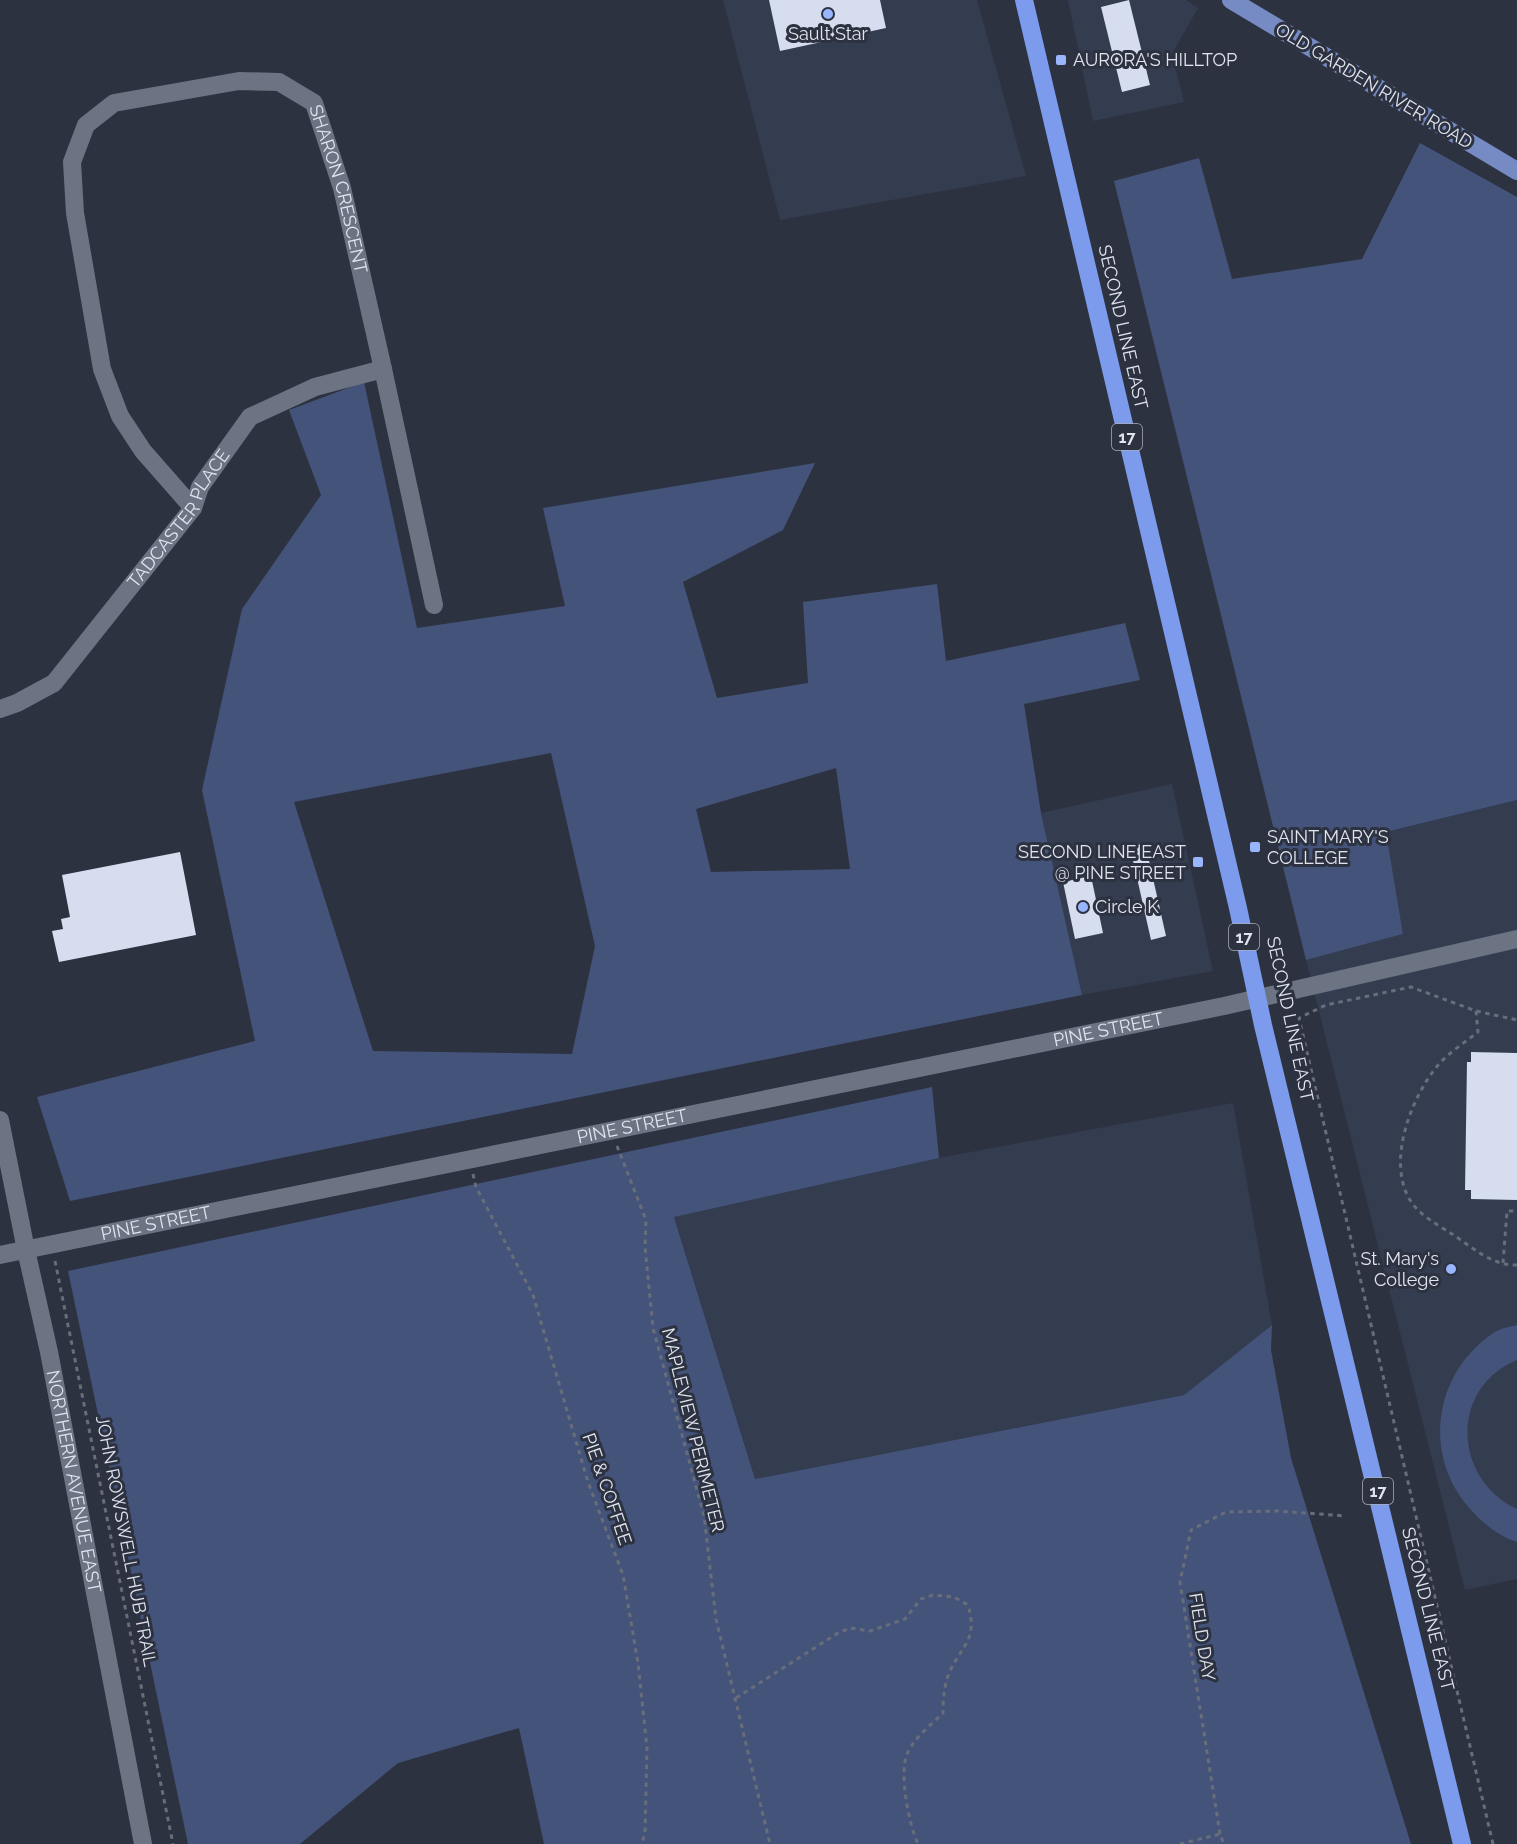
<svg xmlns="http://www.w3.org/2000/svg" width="1517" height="1844" font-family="Raleway,sans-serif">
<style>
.built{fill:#343c50}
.green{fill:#44537a;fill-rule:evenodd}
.building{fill:#d5ddef}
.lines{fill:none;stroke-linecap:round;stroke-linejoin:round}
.path{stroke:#686d7a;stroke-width:3;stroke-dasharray:4.5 4.5;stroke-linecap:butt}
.minor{stroke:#6c7383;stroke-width:18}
.major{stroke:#768bc3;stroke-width:18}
.highway{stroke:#7c9bed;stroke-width:18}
.poi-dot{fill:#99b5fd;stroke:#2d3241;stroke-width:2}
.labels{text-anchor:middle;stroke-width:6;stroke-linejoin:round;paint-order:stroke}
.shield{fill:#2d3241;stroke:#aaafba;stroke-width:1.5}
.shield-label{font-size:16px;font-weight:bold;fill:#e0e4ee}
.poi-label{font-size:18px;fill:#e0e4ee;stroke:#2d3241;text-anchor:start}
.street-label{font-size:18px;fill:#e0e4ee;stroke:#2d3241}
</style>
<rect width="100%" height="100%" fill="#2d3241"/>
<g class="built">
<path d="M 723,0 L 977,0 L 1026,176 L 780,220 Z"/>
<path d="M 1068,0 L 1186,0 L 1198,8 L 1172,54 L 1184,102 L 1093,121 Z"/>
<path d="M 1172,784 L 1213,971 L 1082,995 L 1041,813 Z"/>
<path d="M 1517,800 L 1517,1579 L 1465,1590 L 1306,960 L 1403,934 L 1386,832 Z"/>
<path d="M 1233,1103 L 1272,1325 L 1184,1395 L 755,1479 L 674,1216 L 939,1158 Z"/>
</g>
<g class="green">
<path d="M 1420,143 L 1517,197 L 1517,800 L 1386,832 L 1403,934 L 1306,960 L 1114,181 L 1199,158 L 1232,279 L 1362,259 Z"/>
<path d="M 364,382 L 417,628 L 565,606 L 543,508 L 815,463 L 783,530 L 683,582 L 717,698 L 808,683 L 803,602 L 937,584 L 946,661 L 1125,623 L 1140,680 L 1024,704 L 1041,813 L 1082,995 L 70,1201 L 37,1097 L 255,1041 L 202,790 L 242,609 L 321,495 L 289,410 ZM 551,753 L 595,946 L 572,1054 L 373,1051 L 294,802 ZM 836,768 L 850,869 L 711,872 L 696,809 Z"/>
<path d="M 932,1087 L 939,1158 L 674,1217 L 755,1479 L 1184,1395 L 1272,1325 L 1271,1350 L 1291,1458 L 1411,1844 L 544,1844 L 519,1728 L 398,1763 L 300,1844 L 188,1844 L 68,1271 Z"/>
<path d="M 1517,1325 L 1517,1360 C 1449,1388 1453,1479 1517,1509 L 1517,1542 C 1500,1537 1484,1524 1472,1511 C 1421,1457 1433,1372 1495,1332 C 1501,1328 1510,1327 1517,1325 Z"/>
</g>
<g class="building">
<path d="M 769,0 L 880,0 L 886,28 L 780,51 Z"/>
<path d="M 1129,0 L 1150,85 L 1122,92 L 1101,7 Z"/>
<path d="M 1145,843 L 1166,936 L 1151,940 L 1130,847 Z"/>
<path d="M 180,852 L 196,935 L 59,962 L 52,931 L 63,929 L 61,919 L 70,917 L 62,875 Z"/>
<path d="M 1091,876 L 1103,933 L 1075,939 L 1063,882 Z"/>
<path d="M 1471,1052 L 1517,1053 L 1517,1200 L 1471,1199 L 1471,1190 L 1465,1190 L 1467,1062 L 1471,1062 Z"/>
</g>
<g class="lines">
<g class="path">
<path d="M 1476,1011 L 1478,1032 C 1465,1042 1450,1052 1439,1064 C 1412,1095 1386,1161 1410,1200 C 1419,1215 1438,1225 1452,1234 C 1472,1247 1492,1266 1517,1265"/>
<path d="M 617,1146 L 646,1220 L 645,1247 L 653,1328 L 704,1516 L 716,1619 L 770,1844"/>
<path d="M 473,1174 L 476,1187 L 533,1295 L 588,1482 L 623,1575 L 638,1663 L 647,1748 L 645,1832 L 642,1844"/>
<path d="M 55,1261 L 173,1844"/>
<path d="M 1503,1263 L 1507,1211 L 1517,1211"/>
<path d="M 736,1698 L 838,1633 L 850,1628 L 870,1631 L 905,1619 L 921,1599 L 933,1595 L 954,1597 L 968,1605 C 978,1639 963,1644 950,1671 C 944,1684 943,1700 943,1713 C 931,1725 915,1737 908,1752 C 898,1771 909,1825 918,1844"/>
<path d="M 1220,1834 L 1180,1582 L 1191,1530 L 1226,1512 L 1278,1511 L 1346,1516"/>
<path d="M 1180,1844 L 1220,1834 L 1224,1844"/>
<path d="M 1493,1844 L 1299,1018 L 1326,1005 L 1411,987 L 1476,1011 L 1517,1020"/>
</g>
<g class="minor">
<path id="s1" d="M 193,508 L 143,451 L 120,416 L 102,369 L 75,213 L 72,162 L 86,125 L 114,103 L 239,81 L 279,82 L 314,103 L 342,188 L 383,369 L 434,605"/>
<path id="s2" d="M 0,709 L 17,703 L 54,683 L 193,508 L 200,487 L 250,417 L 315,387 L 383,369"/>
<path id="s3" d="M 0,1120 L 26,1250 L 49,1352 L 143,1844"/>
<path id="s4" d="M 0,1255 L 1224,1006 L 1517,939"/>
</g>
<path class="major" d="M 1231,0 L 1517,171"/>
<path class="highway" d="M 1024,0 L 1238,908 L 1263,1025 L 1462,1844"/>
</g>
<g class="poi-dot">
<circle cx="828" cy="14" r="6"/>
<rect x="1055" y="54" width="12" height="12" rx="3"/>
<rect x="1249" y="841" width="12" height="12" rx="3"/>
<rect x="1192" y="856" width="12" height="12" rx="3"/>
<circle cx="1083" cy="907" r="6"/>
<circle cx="1451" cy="1269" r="6"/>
</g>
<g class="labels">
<g class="shield">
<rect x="1112" y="424" width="30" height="26" rx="4.5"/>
<rect x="1229" y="924" width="30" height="26" rx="4.5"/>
<rect x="1363" y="1478" width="30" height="26" rx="4.5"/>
</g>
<g class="shield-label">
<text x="1127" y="443">17</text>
<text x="1244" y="943">17</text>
<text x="1378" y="1497">17</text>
</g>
<g class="poi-label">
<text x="828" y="40" text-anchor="middle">Sault Star</text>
<text x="1073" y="66">AURORA'S HILLTOP</text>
<text x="1267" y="843">SAINT MARY'S<tspan x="1267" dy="21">COLLEGE</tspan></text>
<text x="1186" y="858" text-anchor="end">SECOND LINE EAST<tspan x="1186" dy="21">@ PINE STREET</tspan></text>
<text x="1095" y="913">Circle K</text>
<text x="1439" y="1265" text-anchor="end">St. Mary's<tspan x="1439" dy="21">College</tspan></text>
</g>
<g class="street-label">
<text transform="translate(1374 86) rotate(31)" y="6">OLD GARDEN RIVER ROAD</text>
<text dy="6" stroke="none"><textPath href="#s1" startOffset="750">SHARON CRESCENT</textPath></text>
<text transform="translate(1123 327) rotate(77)" y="6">SECOND LINE EAST</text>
<text dy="6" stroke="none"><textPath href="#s2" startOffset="267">TADCASTER PLACE</textPath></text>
<text transform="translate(1290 1019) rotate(78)" y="6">SECOND LINE EAST</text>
<text dy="6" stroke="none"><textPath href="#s4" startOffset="1131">PINE STREET</textPath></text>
<text dy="6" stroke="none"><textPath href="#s4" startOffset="645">PINE STREET</textPath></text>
<text dy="6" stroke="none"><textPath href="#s4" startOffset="159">PINE STREET</textPath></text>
<text transform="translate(693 1430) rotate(76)" y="6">MAPLEVIEW PERIMETER</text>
<text dy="6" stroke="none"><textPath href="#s3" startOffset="369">NORTHERN AVENUE EAST</textPath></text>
<text transform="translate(607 1489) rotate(71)" y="6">PIE &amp; COFFEE</text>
<text transform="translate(126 1541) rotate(79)" y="6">JOHN ROWSWELL HUB TRAIL</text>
<text transform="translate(1428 1609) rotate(76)" y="6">SECOND LINE EAST</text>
<text transform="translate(1202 1637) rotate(81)" y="6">FIELD DAY</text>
</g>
</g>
</svg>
